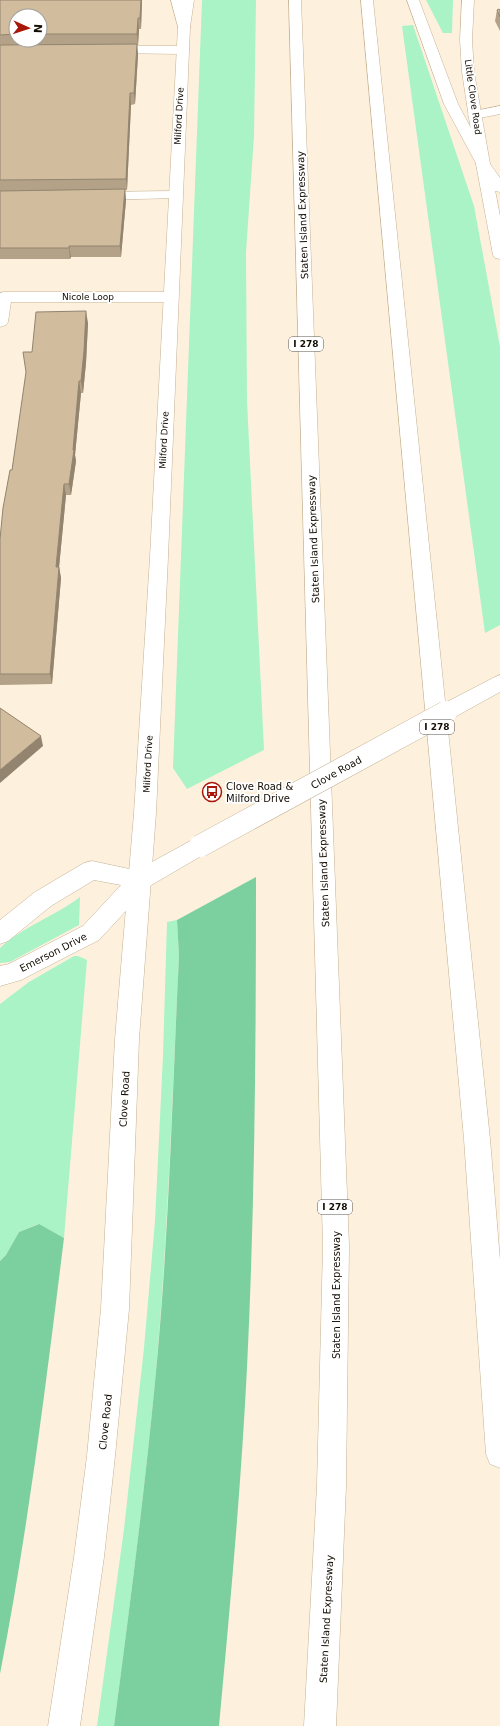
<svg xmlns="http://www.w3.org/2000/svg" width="500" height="1726" font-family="'DejaVu Sans',sans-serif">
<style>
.green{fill:#a9f3c6}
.forest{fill:#7cd09f}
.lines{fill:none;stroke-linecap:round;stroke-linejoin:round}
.minor-casing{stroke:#c4b193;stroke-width:1}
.tertiary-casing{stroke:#c4b193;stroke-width:1}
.secondary-casing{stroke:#c4b193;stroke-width:1}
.primary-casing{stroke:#c4b193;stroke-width:1}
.motorway-casing{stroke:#c4b193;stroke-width:1}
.minor{fill:#fff;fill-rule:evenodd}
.tertiary{fill:#fff;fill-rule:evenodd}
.secondary{fill:#fff;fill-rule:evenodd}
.primary{fill:#fff;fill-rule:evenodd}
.motorway{fill:#fff;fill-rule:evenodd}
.secondary-bridge-casing{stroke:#c4b193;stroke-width:23;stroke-linecap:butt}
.secondary-bridge{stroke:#fff;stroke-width:22}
.wall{fill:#b4a288;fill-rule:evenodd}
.shaded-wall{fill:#92846f}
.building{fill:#d1bc9e;stroke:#92846f}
.labels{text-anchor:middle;stroke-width:3.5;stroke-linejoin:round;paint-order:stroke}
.far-street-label{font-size:9px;fill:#120c03;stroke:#fff}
.shield{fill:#fff;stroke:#59554f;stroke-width:1}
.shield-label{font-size:9px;font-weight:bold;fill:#120c03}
.street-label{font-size:10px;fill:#120c03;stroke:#fff}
.poi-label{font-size:10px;fill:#120c03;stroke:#fff;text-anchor:start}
</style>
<rect width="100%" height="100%" fill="#fdf1de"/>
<g class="green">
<path d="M 202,0 L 256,0 L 254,136 L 246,252 L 247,401 L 264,750 L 187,789 L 173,768 Z"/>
<path d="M 426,0 L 453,0 L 452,33 L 443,33 Z"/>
<path d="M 413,25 L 474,206 L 500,347 L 500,625 L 485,633 L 402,26 Z"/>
<path d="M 80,897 L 79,925 L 10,962 L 0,963 L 0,948 C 24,926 55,916 80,897 Z"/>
<path d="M 177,920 L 179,956 C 172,1098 168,1241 155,1382 C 144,1497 129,1612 114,1726 L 97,1726 L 124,1529 L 144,1348 L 155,1221 L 163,1055 L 167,922 Z"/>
<path d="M 74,956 L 78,956 L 87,960 L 64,1238 L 38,1224 L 19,1232 L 6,1255 L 0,1261 L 0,1004 L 29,982 Z"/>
</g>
<g class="forest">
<path d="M 256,877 C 256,1041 255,1205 247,1368 C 241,1488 230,1607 219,1726 L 114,1726 C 129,1612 144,1497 155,1382 C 169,1241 172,1098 179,956 L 177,920 Z"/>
<path d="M 39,1224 L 64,1238 C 46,1384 28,1530 0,1674 L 0,1261 L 6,1255 L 19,1232 Z"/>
</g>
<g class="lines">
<g class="minor-casing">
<g id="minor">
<path d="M 108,46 L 183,46 L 187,47 L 189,50 L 187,53 L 183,54 L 104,53 L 102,50 L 104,47 Z"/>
<path d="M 500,106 L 500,114 L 475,119 L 470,118 L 468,115 L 470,112 Z"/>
<path d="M 175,191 L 180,192 L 182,195 L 180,198 L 95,200 L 90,199 L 88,196 L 90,193 L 95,192 Z"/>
<path d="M 4,292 L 171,292 L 176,294 L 179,297 L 176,300 L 171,302 L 11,302 L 8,322 L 6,325 L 0,327 L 0,293 Z"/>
<path d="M 92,861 L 148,873 L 151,880 L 148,887 L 99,940 L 21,980 L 0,986 L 0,966 L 9,964 L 83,926 L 121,885 L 94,880 L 51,906 L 8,941 L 0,944 L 0,920 L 35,892 L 84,863 Z"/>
</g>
</g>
<g class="tertiary-casing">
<g id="tertiary">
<path d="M 171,0 L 183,0 L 190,27 L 188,30 L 180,30 L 178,27 Z"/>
<path d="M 462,0 L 474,0 L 472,40 L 474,72 L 490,164 L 488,167 L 483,168 L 478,167 L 476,164 L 462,72 L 460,40 Z"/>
</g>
</g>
<g class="secondary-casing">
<g id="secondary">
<path d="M 483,160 L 488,161 L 500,178 L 500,192 L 495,191 L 476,164 L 478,161 Z"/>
<path d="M 500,675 L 500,692 L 453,718 L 446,720 L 439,718 L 436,712 L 439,706 L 493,678 Z"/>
<path d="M 200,837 L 208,840 L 211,846 L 208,852 L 148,887 L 140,889 L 132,887 L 129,880 L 132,873 L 192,840 Z"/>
</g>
</g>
<g class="primary-casing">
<g id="primary">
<path d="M 184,23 L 188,24 L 190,27 L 168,557 L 156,813 L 139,1039 L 129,1309 L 115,1456 L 104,1557 L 80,1726 L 48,1726 L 74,1557 L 87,1456 L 101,1309 L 115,1039 L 134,813 L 150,557 L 178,27 L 180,24 Z"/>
<path d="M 483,160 L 488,161 L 490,164 L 500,216 L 500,259 L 495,258 L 493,255 L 476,164 L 478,161 Z"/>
</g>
</g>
<g class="motorway-casing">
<g id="motorway">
<path d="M 182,0 L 194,0 L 190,27 L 188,30 L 180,30 L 178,27 Z"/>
<path d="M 289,0 L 301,0 L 349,1246 L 346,1486 L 336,1726 L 304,1726 L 317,1486 L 323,1246 Z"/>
<path d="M 361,0 L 373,0 L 490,1139 L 500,1260 L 500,1468 L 490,1464 L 486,1454 L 464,1139 Z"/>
<path d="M 407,0 L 419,0 L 458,104 L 490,164 L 488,167 L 483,168 L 478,167 L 444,104 Z"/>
</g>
</g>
<use href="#minor" class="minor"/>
<use href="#tertiary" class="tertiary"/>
<use href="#secondary" class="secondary"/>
<use href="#primary" class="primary"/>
<use href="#motorway" class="motorway"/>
<g class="secondary-bridge-casing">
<path id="secondary-bridge" d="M 200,846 L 446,712"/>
</g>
<use href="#secondary-bridge" class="secondary-bridge"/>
</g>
<g class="wall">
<path d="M 0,0 L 142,0 L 141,29 L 139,29 L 138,45 L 137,45 L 138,55 L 135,104 L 131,105 L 127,190 L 125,190 L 126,200 L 121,257 L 71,257 L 70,259 L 0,259 ZM 16,16 L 40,16 L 40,40 L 16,40 Z"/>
<path d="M 497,10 L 500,10 L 500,31 L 495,21 Z"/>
<path d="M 88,323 L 86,363 L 83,393 L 81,393 L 75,455 L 76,461 L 71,495 L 66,495 L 59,567 L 61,578 L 52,684 L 0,685 L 0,539 L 32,352 Z"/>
</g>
<g class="shaded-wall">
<path d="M 141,0 L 142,0 L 141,29 L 140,18 Z"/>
<path d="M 138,18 L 139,29 L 138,45 L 137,34 Z"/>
<path d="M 137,44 L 138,55 L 135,104 L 134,93 Z"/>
<path d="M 130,93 L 131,105 L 127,190 L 126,179 Z"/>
<path d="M 125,189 L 126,200 L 121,257 L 120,246 Z"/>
<path d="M 69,246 L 71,257 L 70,259 L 69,248 Z"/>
<path d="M 86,311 L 88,323 L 86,363 L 83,393 L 81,381 Z"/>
<path d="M 79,381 L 81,393 L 75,455 L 76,461 L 71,495 L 69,484 Z"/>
<path d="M 64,484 L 66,495 L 58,578 L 56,567 Z"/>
<path d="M 59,567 L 61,578 L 52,684 L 50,674 Z"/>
<path d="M 41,736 L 43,746 L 0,783 L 0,770 Z"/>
</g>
<g class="building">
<path d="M 0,0 L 141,0 L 140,18 L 138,18 L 137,34 L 40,34 L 40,16 L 16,16 L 16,34 L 0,35 Z"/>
<path d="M 499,9 L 500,10 L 500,17 L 497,10 Z"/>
<path d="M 137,44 L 134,93 L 130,93 L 126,179 L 0,180 L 0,45 Z"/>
<path d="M 125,189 L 120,246 L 69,246 L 69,248 L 0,248 L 0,191 Z"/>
<path d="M 86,311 L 84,351 L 81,381 L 79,381 L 73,450 L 74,450 L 69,484 L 64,484 L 56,567 L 59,567 L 50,674 L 0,674 L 0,539 L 3,508 L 10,470 L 12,470 L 26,372 L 23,352 L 32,352 L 36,312 Z"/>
<path d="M 0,708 L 41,736 L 0,770 Z"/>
</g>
<defs>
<g id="bus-ring" transform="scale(1)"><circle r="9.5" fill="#fff" stroke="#a81707" stroke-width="1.5"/><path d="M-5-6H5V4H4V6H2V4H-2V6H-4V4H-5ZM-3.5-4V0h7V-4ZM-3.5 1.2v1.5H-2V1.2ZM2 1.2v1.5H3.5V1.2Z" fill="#a81707"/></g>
</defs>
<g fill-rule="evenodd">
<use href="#bus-ring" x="212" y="792"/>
</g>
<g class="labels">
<g class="far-street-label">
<text transform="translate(473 97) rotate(82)" y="3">Little Clove Road</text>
<text transform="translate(179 116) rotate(-87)" y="3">Milford Drive</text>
<text x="88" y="300">Nicole Loop</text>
<text transform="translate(164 440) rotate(-87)" y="3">Milford Drive</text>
<text transform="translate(148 764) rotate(-87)" y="3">Milford Drive</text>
</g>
<g class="shield">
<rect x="289" y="337" width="34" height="14" rx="3"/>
<rect x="420" y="720" width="34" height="14" rx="3"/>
<rect x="318" y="1200" width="34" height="14" rx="3"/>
</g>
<g class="shield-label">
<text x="306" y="347">I 278</text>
<text x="437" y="730">I 278</text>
<text x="335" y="1210">I 278</text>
</g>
<g class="street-label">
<text transform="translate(302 215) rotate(-92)" y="4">Staten Island Expressway</text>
<text transform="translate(313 539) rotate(-92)" y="4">Staten Island Expressway</text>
<text transform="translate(336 772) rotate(-29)" y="4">Clove Road</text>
<text transform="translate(323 863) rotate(-92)" y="4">Staten Island Expressway</text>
<text transform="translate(53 952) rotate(-27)" y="4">Emerson Drive</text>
<text transform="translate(124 1099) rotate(-87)" y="4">Clove Road</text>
<text transform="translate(336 1295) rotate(-90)" y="4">Staten Island Expressway</text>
<text transform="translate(105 1422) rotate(-84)" y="4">Clove Road</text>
<text transform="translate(326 1619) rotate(-87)" y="4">Staten Island Expressway</text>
</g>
<g class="poi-label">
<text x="226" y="790">Clove Road &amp;<tspan x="226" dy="12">Milford Drive</tspan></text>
</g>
</g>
<g transform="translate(28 28) rotate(93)"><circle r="19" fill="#ffffff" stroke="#a09e9a"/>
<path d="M0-3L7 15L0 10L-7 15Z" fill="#a81707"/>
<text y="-6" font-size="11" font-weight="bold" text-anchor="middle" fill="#120c03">N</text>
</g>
</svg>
